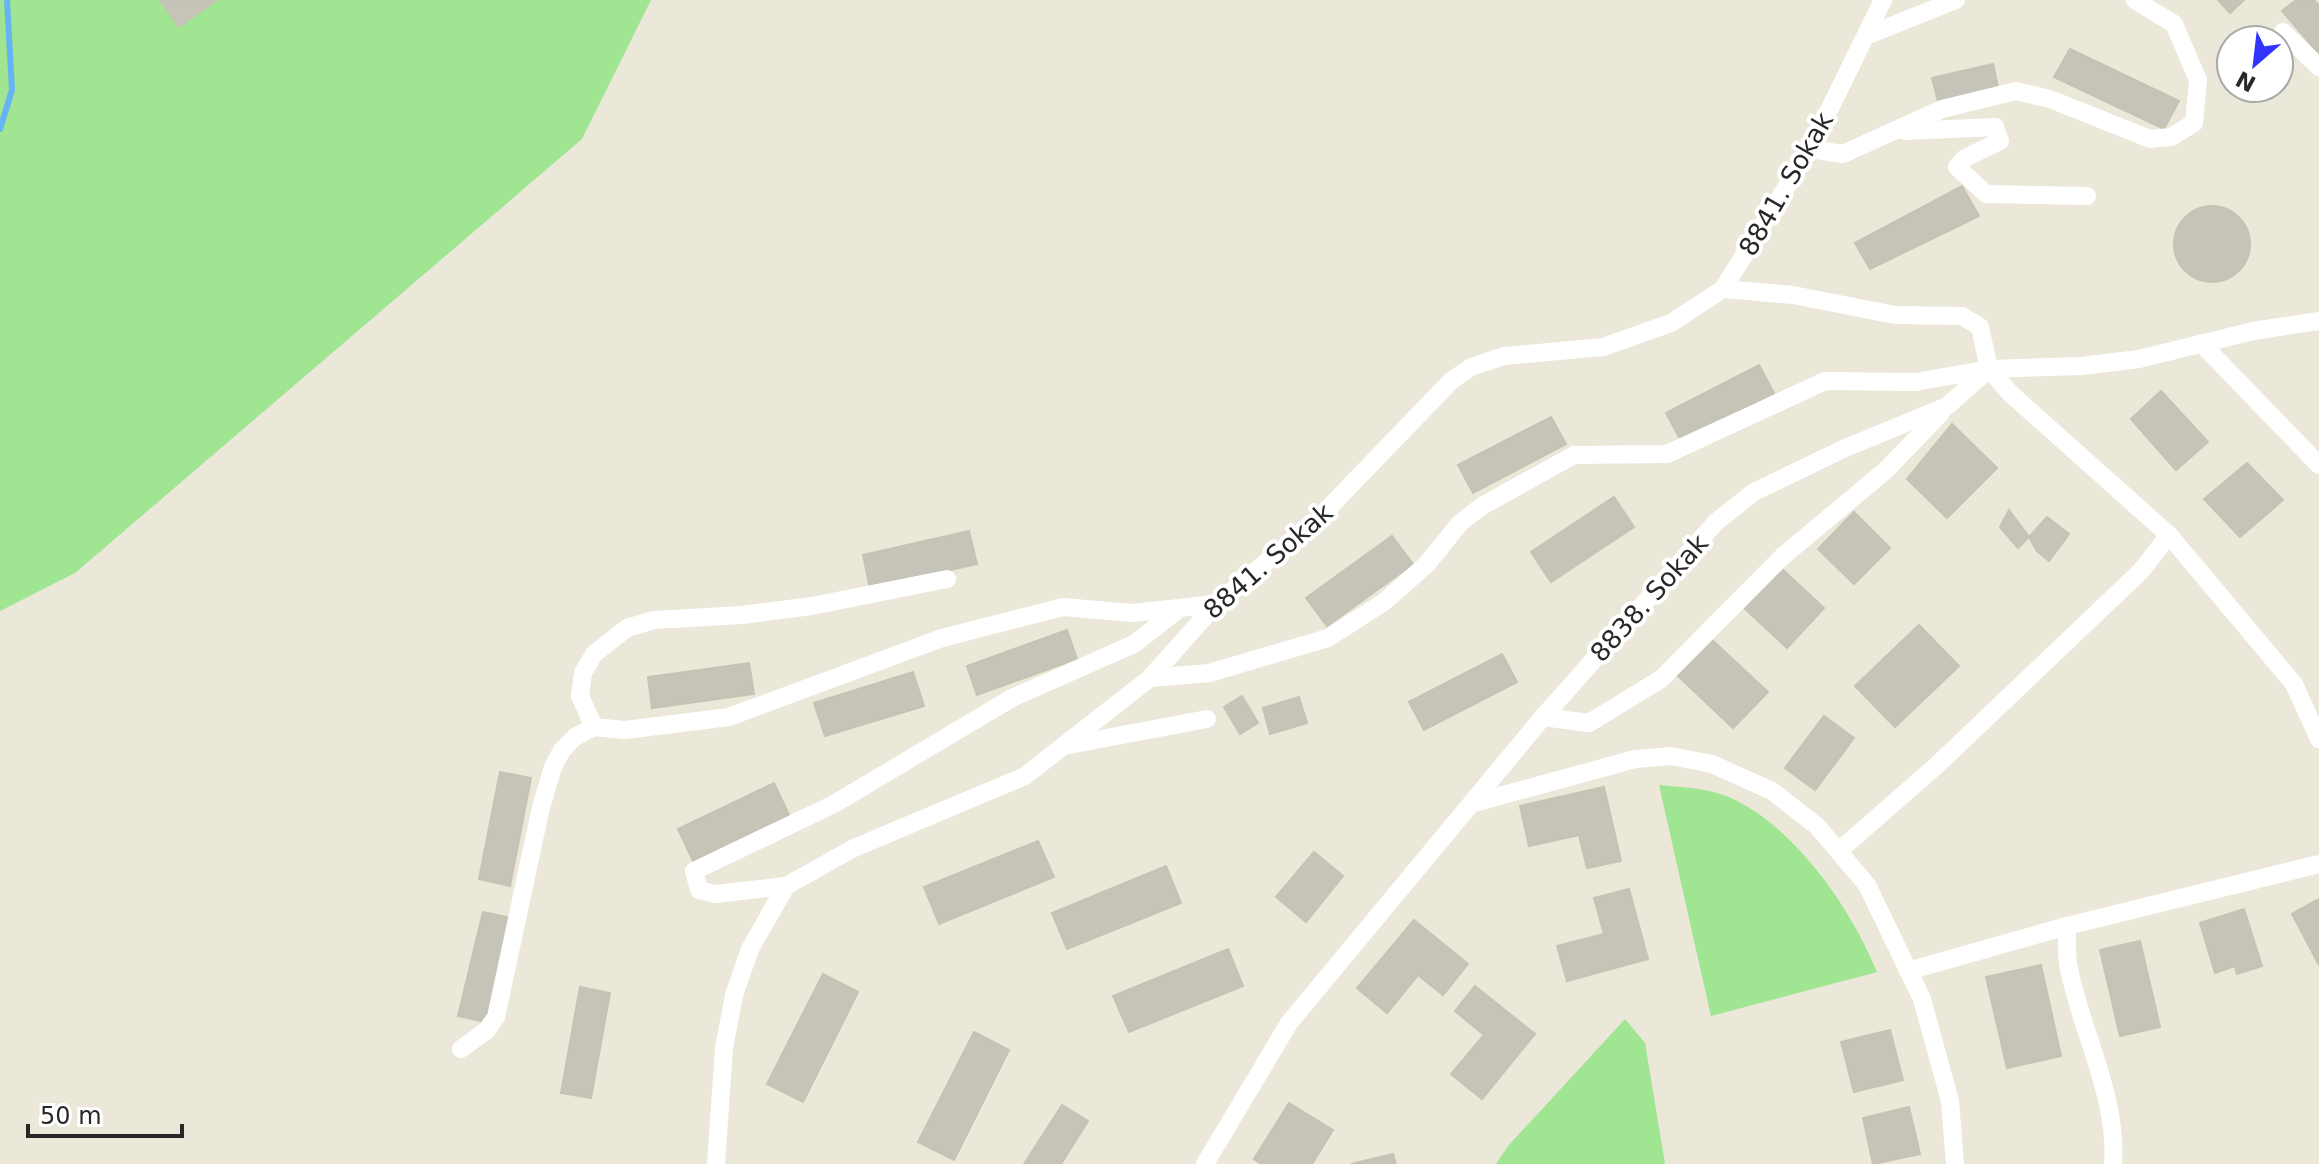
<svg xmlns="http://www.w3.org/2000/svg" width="2319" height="1164" font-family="'DejaVu Sans',sans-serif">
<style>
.green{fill:#9fe592}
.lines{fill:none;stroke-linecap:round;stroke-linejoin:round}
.stream{stroke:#66b4f3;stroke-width:6}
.building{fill:#c6c3b9;stroke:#c6c3b3;stroke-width:2}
.street{stroke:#fff;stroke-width:18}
.labels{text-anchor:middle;stroke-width:8;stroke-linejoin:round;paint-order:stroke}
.street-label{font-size:26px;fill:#282828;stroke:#fff}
</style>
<rect width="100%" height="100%" fill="#ebe7d9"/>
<g class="green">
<path d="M 0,0 L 651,0 L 582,139 L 75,573 L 0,611 Z"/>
<path d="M 1659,785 C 1680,787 1706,788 1726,796 C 1793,823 1851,908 1877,972 L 1711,1016 Z"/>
<path d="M 1625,1019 L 1645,1043 L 1665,1164 L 1496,1164 L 1508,1146 Z"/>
</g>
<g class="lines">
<path class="stream" d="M 0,129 L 12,90 L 7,0"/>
</g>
<g class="building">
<path d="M 160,0 L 217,0 L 179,27 Z"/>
<path d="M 2218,0 L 2244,0 L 2230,13 Z"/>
<path d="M 2296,0 L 2314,0 L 2319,6 L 2319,54 L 2282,11 Z"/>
<path d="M 2070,49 L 2179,101 L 2164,129 L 2054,77 Z"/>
<path d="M 1993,64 L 1999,92 L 1939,105 L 1932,78 Z"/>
<path d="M 1962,186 L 1979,216 L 1870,269 L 1855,243 Z"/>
<circle cx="2212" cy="244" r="38"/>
<path d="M 1759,365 L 1774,393 L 1681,441 L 1666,413 Z"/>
<path d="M 2161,391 L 2208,442 L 2176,470 L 2131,419 Z"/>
<path d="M 1551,417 L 1566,444 L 1473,493 L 1458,465 Z"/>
<path d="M 1952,424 L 1997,468 L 1947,518 L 1907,479 Z"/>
<path d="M 2247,463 L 2283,500 L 2240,537 L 2204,499 Z"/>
<path d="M 1614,497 L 1634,527 L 1551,582 L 1531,552 Z"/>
<path d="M 2009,510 L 2029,537 L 2018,548 L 2000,527 Z"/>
<path d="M 1854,512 L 1890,548 L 1854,584 L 1818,549 Z"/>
<path d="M 2047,517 L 2069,534 L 2049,561 L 2037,551 L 2029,537 Z"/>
<path d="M 969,531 L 977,564 L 870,588 L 863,555 Z"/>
<path d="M 1392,536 L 1413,564 L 1327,626 L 1306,598 Z"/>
<path d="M 1781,568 L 1824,608 L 1787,648 L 1744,608 Z"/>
<path d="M 1919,625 L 1959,666 L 1895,727 L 1855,686 Z"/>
<path d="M 1067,630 L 1077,659 L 977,695 L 967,666 Z"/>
<path d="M 1711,639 L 1768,692 L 1733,728 L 1677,675 Z"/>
<path d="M 1502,654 L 1517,682 L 1424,730 L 1409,702 Z"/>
<path d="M 749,663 L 754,694 L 652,708 L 648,677 Z"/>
<path d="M 913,672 L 924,706 L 825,736 L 814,703 Z"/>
<path d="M 1242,696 L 1258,723 L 1240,734 L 1224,707 Z"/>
<path d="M 1299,697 L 1307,723 L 1270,734 L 1263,708 Z"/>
<path d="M 1824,716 L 1854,738 L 1815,790 L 1785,768 Z"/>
<path d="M 500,772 L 531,778 L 510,886 L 479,879 Z"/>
<path d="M 774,783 L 789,815 L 693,861 L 678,829 Z"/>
<path d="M 1604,787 L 1621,861 L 1587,868 L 1579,835 L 1529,846 L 1520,806 Z"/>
<path d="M 1038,841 L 1054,877 L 939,924 L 924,887 Z"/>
<path d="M 1314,852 L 1343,876 L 1306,922 L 1276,897 Z"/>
<path d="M 1166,866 L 1181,903 L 1067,949 L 1052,913 Z"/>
<path d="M 1629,889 L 1648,959 L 1567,981 L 1557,946 L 1604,934 L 1594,898 Z"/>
<path d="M 2319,899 L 2319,965 L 2292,914 Z"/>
<path d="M 2244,909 L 2262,966 L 2237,974 L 2235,966 L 2215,973 L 2200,923 Z"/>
<path d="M 483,912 L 511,918 L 486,1022 L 458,1016 Z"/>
<path d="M 1414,920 L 1468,964 L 1443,995 L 1418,975 L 1387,1013 L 1357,988 Z"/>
<path d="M 2140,941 L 2160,1027 L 2120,1036 L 2100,950 Z"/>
<path d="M 1228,949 L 1243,986 L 1129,1032 L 1113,996 Z"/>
<path d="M 2041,965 L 2061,1056 L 2007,1068 L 1986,977 Z"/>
<path d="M 823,974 L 858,992 L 803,1102 L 767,1084 Z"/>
<path d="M 1475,986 L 1535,1034 L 1482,1099 L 1451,1074 L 1484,1035 L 1455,1011 Z"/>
<path d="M 580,987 L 610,993 L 591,1098 L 561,1093 Z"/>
<path d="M 1890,1030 L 1903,1080 L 1854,1092 L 1841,1042 Z"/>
<path d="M 974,1032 L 1009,1050 L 954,1160 L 918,1142 Z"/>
<path d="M 1289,1103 L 1333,1130 L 1312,1164 L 1261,1164 L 1254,1159 Z"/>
<path d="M 1062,1105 L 1088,1121 L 1061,1164 L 1024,1164 Z"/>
<path d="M 1909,1107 L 1920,1154 L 1873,1164 L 1863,1118 Z"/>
<path d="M 1393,1154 L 1396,1164 L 1351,1164 Z"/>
</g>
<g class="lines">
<g class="street">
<path d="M 2283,32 L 2319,67"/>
<path d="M 1866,36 L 1956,0"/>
<path d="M 1905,131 L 1995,127 L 2000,141 L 1965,158 L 1957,167 L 1986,194 L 2087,196"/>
<path d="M 1810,149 L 1843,154 L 1942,109 L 2016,91 L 2050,99 L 2150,139 L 2171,137 L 2194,123 L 2198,80 L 2174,24 L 2135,0"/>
<path d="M 2201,343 L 2319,465"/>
<path d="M 1989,369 L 2011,394 L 2169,535 L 2294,684 L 2319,739"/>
<path d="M 1150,678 L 1209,673 L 1328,638 L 1384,602 L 1427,564 L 1460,523 L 1482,506 L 1574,455 L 1667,454 L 1825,381 L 1916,382 L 1989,369 L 2081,366 L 2139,359 L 2253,331 L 2319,321"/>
<path d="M 1543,717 L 1589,723 L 1661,679 L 1783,556 L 1886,470 L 1941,413"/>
<path d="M 594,727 L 580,696 L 583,673 L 594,654 L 627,628 L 654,620 L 742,615 L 812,606 L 947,579"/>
<path d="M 1069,745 L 1207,719"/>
<path d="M 1474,803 L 1635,759 L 1670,756 L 1712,764 L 1772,791 L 1817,826 L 1867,885 L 1922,999 L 1950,1101 L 1955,1164"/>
<path d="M 1841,849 L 1936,766 L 2141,571 L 2169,535"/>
<path d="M 786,886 L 715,894 L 699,890 L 694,871 L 834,804 L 1012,698 L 1134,644 L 1179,609"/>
<path d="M 2067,926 C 2067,940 2066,955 2069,969 C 2082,1033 2118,1098 2113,1164"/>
<path d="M 1908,971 L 2067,926 L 2319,864"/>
<path d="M 461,1049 L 487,1030 L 496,1017 L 541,807 L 553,767 L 562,750 L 575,737 L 594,727 L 625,730 L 729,717 L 942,638 L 1063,607 L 1132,613 L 1216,604"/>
<path d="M 716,1164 L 724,1048 L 734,995 L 750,949 L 786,886 L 854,848 L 1025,776 L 1150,678 L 1216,604 L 1317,520 L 1451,381 L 1471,367 L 1504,356 L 1603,347 L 1671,323 L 1723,289 L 1810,149 L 1883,0"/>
<path d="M 1205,1164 L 1289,1023 L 1543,717 L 1716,522 L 1754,492 L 1843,449 L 1947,406 L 1989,369 L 1980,327 L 1962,316 L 1895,315 L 1793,295 L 1723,289"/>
</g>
</g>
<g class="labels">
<g class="street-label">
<text transform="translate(1786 184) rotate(-60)" y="9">8841. Sokak</text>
<text transform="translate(1268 561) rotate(-41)" y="9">8841. Sokak</text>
<text transform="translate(1649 598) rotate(-48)" y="9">8838. Sokak</text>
</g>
</g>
<g transform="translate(2255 64) rotate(208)"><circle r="38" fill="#ffffff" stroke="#a9a9a9" stroke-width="2"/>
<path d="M0-6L14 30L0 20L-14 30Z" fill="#3233ff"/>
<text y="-12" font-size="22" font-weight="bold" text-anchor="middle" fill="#282828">N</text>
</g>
<path d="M28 1124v12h154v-12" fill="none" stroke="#282828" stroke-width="4"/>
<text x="40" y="1124" font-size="24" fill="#282828" stroke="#ffffff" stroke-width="6" paint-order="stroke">50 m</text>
</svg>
